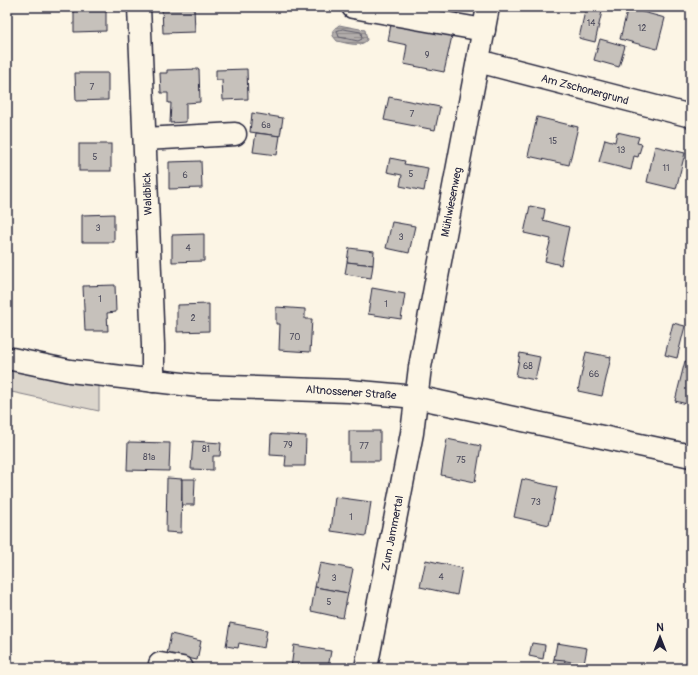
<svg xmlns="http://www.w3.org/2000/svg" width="698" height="675" font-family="Pangolin,sans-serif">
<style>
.green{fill:#dcd6cc;stroke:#7f7c84}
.water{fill:url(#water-rules);stroke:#78757e}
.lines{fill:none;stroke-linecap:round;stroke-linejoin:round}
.shore{stroke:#5c5a68;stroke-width:1}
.building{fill:#c6c1bb;stroke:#22223b}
.minor-casing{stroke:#22223b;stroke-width:25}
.minor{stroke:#fcf5e5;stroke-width:22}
.labels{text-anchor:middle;stroke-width:3;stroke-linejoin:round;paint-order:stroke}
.number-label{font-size:9px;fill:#4b4a5b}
.street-label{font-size:11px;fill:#22223b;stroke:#fcf5e5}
</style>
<defs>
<pattern id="water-rules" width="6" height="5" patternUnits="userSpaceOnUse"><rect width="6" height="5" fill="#b2adab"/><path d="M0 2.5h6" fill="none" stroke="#908c8c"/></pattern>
</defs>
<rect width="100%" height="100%" fill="#fcf5e5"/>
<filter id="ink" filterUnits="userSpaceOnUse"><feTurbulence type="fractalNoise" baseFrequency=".025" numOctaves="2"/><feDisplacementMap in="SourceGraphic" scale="8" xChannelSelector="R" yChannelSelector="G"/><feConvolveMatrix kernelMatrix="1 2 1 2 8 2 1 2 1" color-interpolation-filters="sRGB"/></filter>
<g filter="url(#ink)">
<path class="green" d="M 7,368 L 99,385 L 99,411 L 7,391 Z"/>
<path class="water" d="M 339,25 L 365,30 L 367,40 C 360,48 347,43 337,41 L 333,36 L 333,30 Z"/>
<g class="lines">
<path class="shore" d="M 343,29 L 361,32 L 362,39 L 358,41 L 339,37 L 337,31 Z"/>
</g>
<g class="building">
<path d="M 74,7 L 106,7 L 106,31 L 74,32 Z"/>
<path d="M 162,7 L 194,7 L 195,32 L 163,33 Z"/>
<path d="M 439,7 L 458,9 L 456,21 L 437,17 Z"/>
<path d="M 586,7 L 603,7 L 595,42 L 579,38 Z"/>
<path d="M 628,8 L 665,18 L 657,49 L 620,39 Z"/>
<path d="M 391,24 L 452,36 L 444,72 L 404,64 L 407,45 L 388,41 Z"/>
<path d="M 600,39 L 625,46 L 619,67 L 594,60 Z"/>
<path d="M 199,69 L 200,102 L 186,103 L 186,122 L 170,123 L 171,103 L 168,103 L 168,93 L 161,93 L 160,73 L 167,73 L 167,70 Z"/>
<path d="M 247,69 L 248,99 L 223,100 L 222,80 L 216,80 L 216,70 Z"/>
<path d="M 75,73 L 108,73 L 108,100 L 76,101 Z"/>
<path d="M 389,97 L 440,107 L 435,130 L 384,120 Z"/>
<path d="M 252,113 L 283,118 L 280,136 L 250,132 Z"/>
<path d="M 537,117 L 578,127 L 569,165 L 528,156 Z"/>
<path d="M 617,132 L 639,137 L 637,143 L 642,144 L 638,157 L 634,156 L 631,170 L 599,162 L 605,139 L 615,142 Z"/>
<path d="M 256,133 L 280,136 L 277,155 L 253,152 Z"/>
<rect x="79" y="144" width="32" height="27"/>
<path d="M 655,146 L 685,153 L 676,189 L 647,182 Z"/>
<path d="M 390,158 L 405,161 L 404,164 L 428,168 L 424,191 L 400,186 L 402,175 L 387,172 Z"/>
<path d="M 201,161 L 202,188 L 169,189 L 169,162 Z"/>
<path d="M 530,206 L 545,209 L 543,220 L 569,227 L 561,265 L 545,261 L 551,239 L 524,233 Z"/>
<path d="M 114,214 L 114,242 L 82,242 L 82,215 Z"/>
<path d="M 392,222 L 415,226 L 409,253 L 386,248 Z"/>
<path d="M 204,234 L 204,261 L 172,262 L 172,235 Z"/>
<path d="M 349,248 L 374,251 L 373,265 L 347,262 Z"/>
<path d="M 347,262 L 373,265 L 371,278 L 345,274 Z"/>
<path d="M 115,285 L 116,312 L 107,313 L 108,331 L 85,331 L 83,286 Z"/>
<path d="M 372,288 L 405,294 L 401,319 L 368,314 Z"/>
<path d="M 209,304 L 209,331 L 177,332 L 177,305 Z"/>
<path d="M 276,307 L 305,309 L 305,319 L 312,319 L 310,352 L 279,350 L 280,324 L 276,324 Z"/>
<path d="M 673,323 L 685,326 L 677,358 L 665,355 Z"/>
<path d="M 586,352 L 611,357 L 602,396 L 578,391 Z"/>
<path d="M 520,353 L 540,357 L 535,380 L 516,376 Z"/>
<path d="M 685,361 L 691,363 L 691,405 L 675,401 Z"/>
<rect x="349" y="431" width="31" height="30"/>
<path d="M 271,434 L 306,436 L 305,466 L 285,466 L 286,456 L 270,455 Z"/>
<path d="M 447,439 L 481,446 L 475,482 L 441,475 Z"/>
<path d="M 193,441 L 221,443 L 220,456 L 213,456 L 213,470 L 191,469 Z"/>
<path d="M 128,442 L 170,443 L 169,471 L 127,470 Z"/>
<path d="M 167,478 L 182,479 L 181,533 L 166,532 Z"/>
<path d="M 182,479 L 195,479 L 194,505 L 182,505 Z"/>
<path d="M 522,479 L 557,487 L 549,525 L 514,517 Z"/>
<path d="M 335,497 L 371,502 L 366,536 L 331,531 Z"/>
<path d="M 426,560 L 462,568 L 457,595 L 420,587 Z"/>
<path d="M 320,563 L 353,569 L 348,593 L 315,587 Z"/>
<path d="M 315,587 L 348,593 L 343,618 L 311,611 Z"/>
<path d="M 230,623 L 267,630 L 264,648 L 239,643 L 238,648 L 226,646 Z"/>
<path d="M 171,634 L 201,641 L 197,660 L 167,654 Z"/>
<path d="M 532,643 L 545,645 L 543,659 L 529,656 Z"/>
<path d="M 557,643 L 587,648 L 584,664 L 554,659 Z"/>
<path d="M 294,645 L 331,651 L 328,668 L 291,668 Z"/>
<path d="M 554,659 L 565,660 L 564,668 L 552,668 Z"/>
</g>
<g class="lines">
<g class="minor-casing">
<g id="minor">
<path d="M 139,7 L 153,345 L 153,381"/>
<path d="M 353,7 L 484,30"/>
<path d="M 478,61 L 691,116"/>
<path d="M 145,139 L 235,134"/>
<path d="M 7,358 L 70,371 L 199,386 L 349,391 L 416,397 L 691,456"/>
<path d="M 160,664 L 182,668"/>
<path d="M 366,668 L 412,433 L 420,367 L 488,7"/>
</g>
</g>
<use href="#minor" class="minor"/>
</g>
</g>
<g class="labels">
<g class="number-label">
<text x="591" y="26">14</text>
<text x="642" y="31">12</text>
<text x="427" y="58">9</text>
<text x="92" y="90">7</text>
<text x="412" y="117">7</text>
<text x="266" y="128">6a</text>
<text x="553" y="144">15</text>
<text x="621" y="153">13</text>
<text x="95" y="160">5</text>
<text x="666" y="171">11</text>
<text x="411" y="177">5</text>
<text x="185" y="178">6</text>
<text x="98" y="231">3</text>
<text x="401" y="240">3</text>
<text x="188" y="251">4</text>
<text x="100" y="302">1</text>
<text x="386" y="307">1</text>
<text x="193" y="321">2</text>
<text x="295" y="340">70</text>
<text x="528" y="369">68</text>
<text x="594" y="377">66</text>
<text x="288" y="448">79</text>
<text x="364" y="449">77</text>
<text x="206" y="452">81</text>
<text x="149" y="460">81a</text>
<text x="461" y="463">75</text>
<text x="536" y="505">73</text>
<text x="351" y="520">1</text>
<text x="441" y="580">4</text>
<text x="334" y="581">3</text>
<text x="329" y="605">5</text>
</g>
<g class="street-label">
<text transform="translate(585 89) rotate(15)" y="4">Am Zschonergrund</text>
<text transform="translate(147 194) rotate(-92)" y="4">Waldblick</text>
<text transform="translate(451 202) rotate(-79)" y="4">Mühlwiesenweg</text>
<text transform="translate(351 392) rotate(4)" y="4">Altnossener Straße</text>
<text transform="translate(392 533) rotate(-79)" y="4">Zum Jammertal</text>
</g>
</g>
<rect width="698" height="675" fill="none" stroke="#fcf5e5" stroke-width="24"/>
<rect x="12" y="12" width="674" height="651" fill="none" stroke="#22223b" stroke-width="1.5" filter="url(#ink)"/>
<g transform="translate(660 637)" stroke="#fcf5e5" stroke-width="3" paint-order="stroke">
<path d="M0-3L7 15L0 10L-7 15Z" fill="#22223b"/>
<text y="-6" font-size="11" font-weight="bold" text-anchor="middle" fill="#22223b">N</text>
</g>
</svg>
